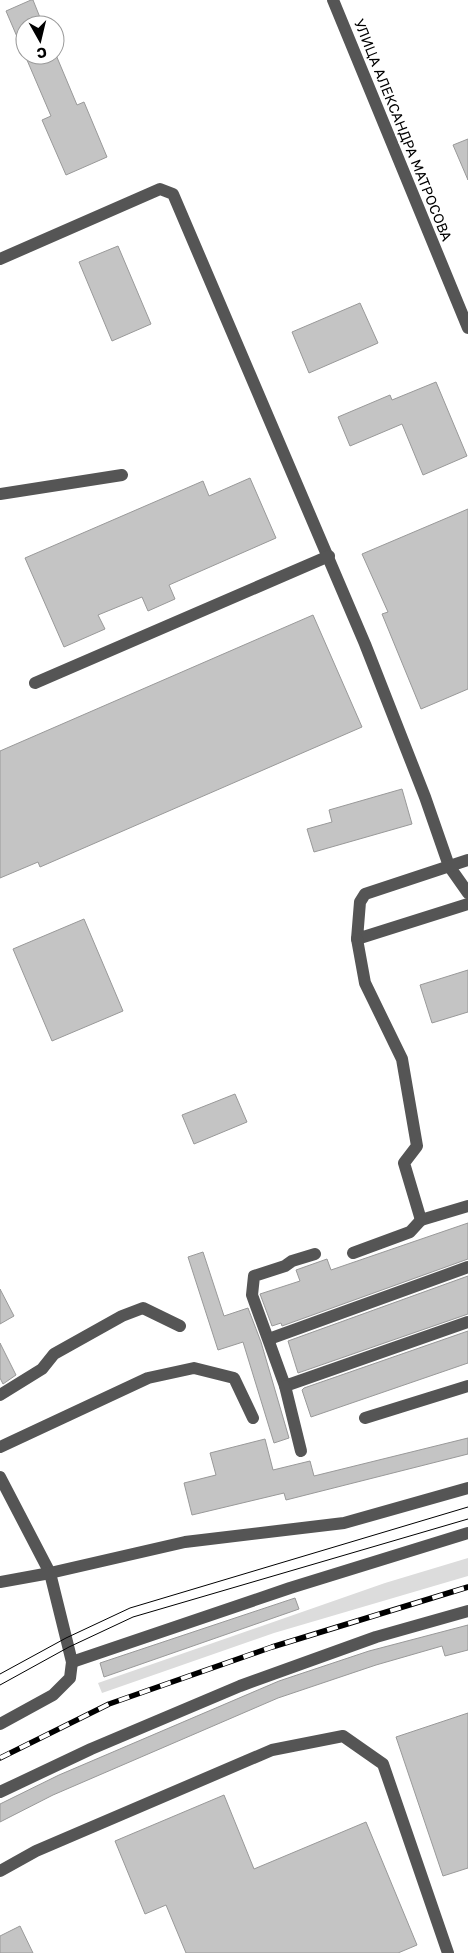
<svg xmlns="http://www.w3.org/2000/svg" width="468" height="1953" font-family="'Golos Text',sans-serif">
<style>
.green{fill:#dcdcdc}
.building{fill:#c4c4c4;stroke:#999}
.lines{fill:none;stroke-linecap:round;stroke-linejoin:round}
.minor{stroke:#555;stroke-width:12}
.tram{stroke:#000;stroke-width:1}
.rail-casing{stroke:#000;stroke-width:5.5}
.rail{stroke:#fff;stroke-width:4;stroke-dasharray:11;stroke-linecap:butt}
.labels{text-anchor:middle;stroke-width:4.5;stroke-linejoin:round;paint-order:stroke}
.street-label{font-size:14px;fill:#000;stroke:#fff}
</style>
<rect width="100%" height="100%" fill="#fff"/>
<path class="green" d="M 468,1558 L 468,1576 L 274,1633 L 102,1693 L 98,1683 L 385,1583 Z"/>
<g class="building">
<path d="M 31,0 L 33,0 L 43,25 L 25,25 L 25,55 L 56,55 L 77,105 L 84,102 L 107,157 L 66,175 L 42,120 L 51,116 L 6,11 Z"/>
<path d="M 468,139 L 468,180 L 453,145 Z"/>
<path d="M 118,246 L 151,324 L 112,341 L 79,262 Z"/>
<path d="M 360,303 L 378,343 L 309,373 L 292,332 Z"/>
<path d="M 436,382 L 467,456 L 423,475 L 402,424 L 350,446 L 338,417 L 390,395 L 392,400 Z"/>
<path d="M 250,478 L 276,538 L 169,585 L 175,599 L 148,611 L 142,597 L 98,615 L 105,629 L 64,647 L 25,558 L 203,481 L 209,496 Z"/>
<path d="M 468,509 L 468,689 L 421,709 L 382,614 L 388,612 L 362,554 Z"/>
<path d="M 313,615 L 362,727 L 40,867 L 38,862 L 0,878 L 0,751 Z"/>
<path d="M 402,789 L 412,824 L 314,852 L 307,829 L 332,822 L 329,810 Z"/>
<path d="M 84,919 L 123,1011 L 52,1041 L 13,949 Z"/>
<path d="M 468,970 L 468,1012 L 432,1023 L 420,985 Z"/>
<path d="M 235,1094 L 247,1122 L 194,1144 L 182,1115 Z"/>
<path d="M 468,1223 L 468,1259 L 282,1326 L 281,1323 L 272,1326 L 260,1294 L 300,1281 L 296,1270 L 327,1259 L 331,1270 Z"/>
<path d="M 203,1252 L 224,1316 L 248,1308 L 261,1342 L 289,1438 L 274,1443 L 243,1342 L 218,1350 L 188,1257 Z"/>
<path d="M 468,1276 L 468,1314 L 298,1373 L 288,1341 Z"/>
<path d="M 0,1289 L 14,1316 L 0,1324 Z"/>
<path d="M 468,1331 L 468,1363 L 311,1417 L 302,1390 L 304,1388 Z"/>
<path d="M 0,1343 L 16,1375 L 3,1384 L 0,1378 Z"/>
<path d="M 468,1438 L 468,1454 L 286,1500 L 284,1493 L 192,1515 L 184,1483 L 216,1475 L 210,1453 L 265,1439 L 273,1470 L 310,1461 L 314,1476 Z"/>
<path d="M 295,1598 L 299,1609 L 104,1677 L 100,1663 Z"/>
<path d="M 468,1625 L 468,1650 L 445,1656 L 442,1646 L 376,1665 L 278,1698 L 53,1795 L 0,1822 L 0,1804 L 59,1775 L 279,1681 L 369,1651 Z"/>
<path d="M 468,1713 L 468,1868 L 443,1876 L 396,1737 Z"/>
<path d="M 224,1795 L 254,1869 L 366,1822 L 417,1945 L 398,1953 L 186,1953 L 166,1905 L 145,1914 L 115,1841 Z"/>
<path d="M 20,1926 L 33,1953 L 0,1953 L 0,1936 Z"/>
</g>
<g class="lines">
<g class="minor">
<path d="M 333,0 L 468,328"/>
<path d="M 0,259 L 160,189 L 173,194 L 365,644 L 425,797 L 449,866 L 468,893"/>
<path d="M 0,494 L 122,475"/>
<path d="M 35,683 L 329,556"/>
<path d="M 468,860 L 365,894 L 360,902 L 357,939 L 468,904"/>
<path d="M 357,939 L 365,983 L 402,1059 L 417,1146 L 404,1163 L 421,1220 L 468,1206"/>
<path d="M 353,1253 L 410,1232 L 421,1220"/>
<path d="M 315,1254 L 292,1261 L 285,1266 L 254,1276 L 252,1295 L 285,1386 L 468,1322"/>
<path d="M 269,1339 L 468,1267"/>
<path d="M 285,1386 L 301,1451"/>
<path d="M 0,1395 L 42,1369 L 54,1354 L 122,1316 L 143,1308 L 180,1326"/>
<path d="M 365,1418 L 468,1386"/>
<path d="M 0,1447 L 148,1378 L 194,1368 L 234,1378 L 253,1418"/>
<path d="M 0,1477 L 50,1573 L 72,1662 L 70,1678 L 53,1695 L 0,1724"/>
<path d="M 0,1582 L 50,1573 L 185,1542 L 344,1523 L 468,1488"/>
<path d="M 72,1662 L 290,1588 L 468,1533"/>
<path d="M 0,1792 L 91,1749 L 240,1686 L 376,1637 L 468,1611"/>
<path d="M 0,1871 L 36,1851 L 272,1750 L 343,1736 L 383,1764 L 448,1953"/>
</g>
<g class="tram">
<path d="M 0,1674 L 66,1638 L 130,1608 L 468,1507"/>
<path d="M 0,1685 L 69,1647 L 133,1617 L 468,1519"/>
</g>
<g class="rail-casing">
<path id="rail" d="M 0,1758 L 109,1704 L 272,1647 L 468,1587"/>
</g>
<use href="#rail" class="rail"/>
</g>
<g class="labels">
<g class="street-label">
<text transform="translate(403 130) rotate(68)" y="5">УЛИЦА АЛЕКСАНДРА МАТРОСОВА</text>
</g>
</g>
<g transform="translate(40 40) rotate(172)"><circle r="24" fill="#ffffff" stroke="#999999"/>
<path d="M0-4L9 19L0 12L-9 19Z" fill="#000000"/>
<text y="-8" font-size="14" font-weight="bold" text-anchor="middle" fill="#000000">С</text>
</g>
</svg>
